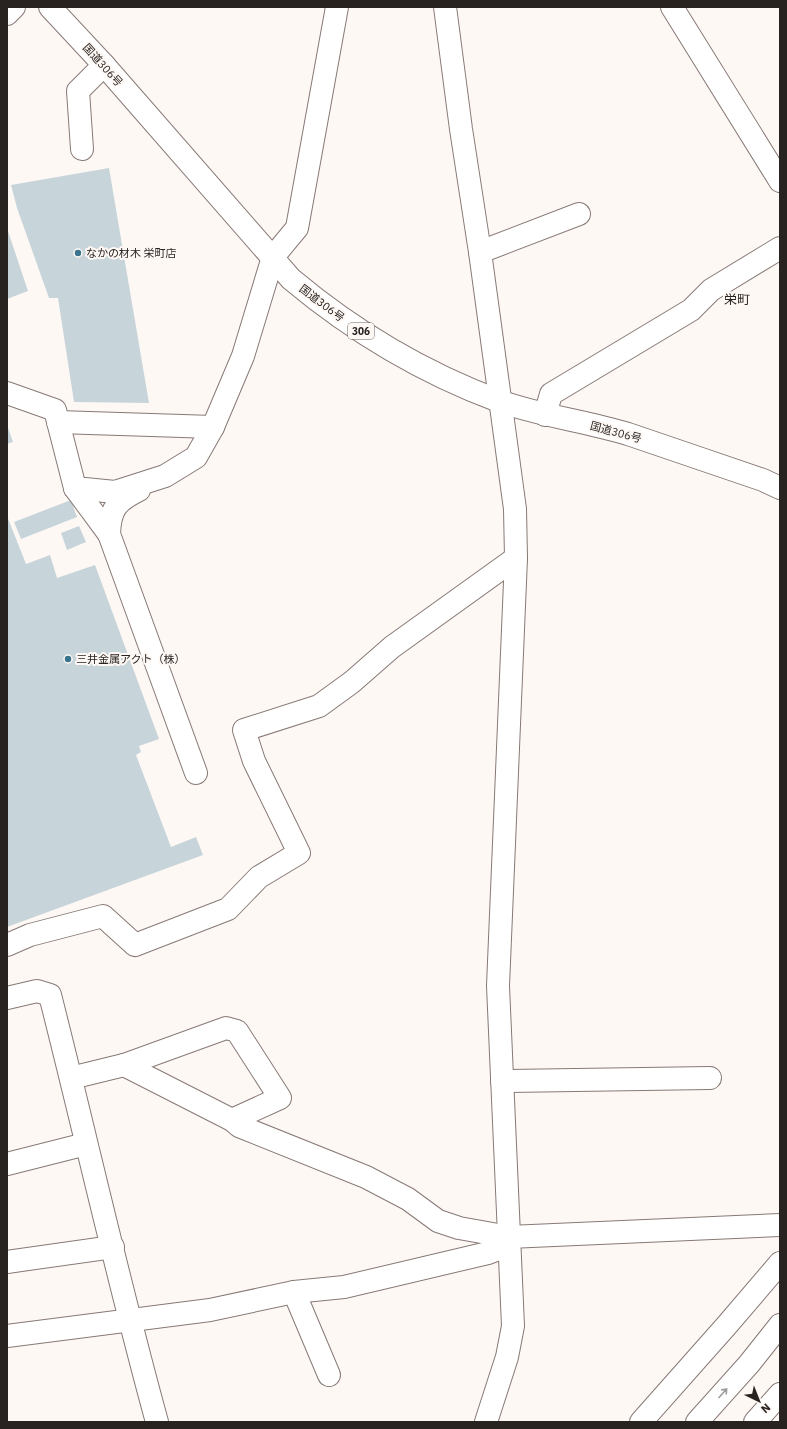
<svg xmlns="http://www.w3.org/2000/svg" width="787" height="1429" viewBox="0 0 787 1429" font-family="'IBM Plex Sans','Noto Sans JP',sans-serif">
	<rect width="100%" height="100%" fill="#fef8f5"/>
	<!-- building -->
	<g fill="#c7d5db">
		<polygon points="109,168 149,403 74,402 58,298 49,298 17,208 11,185"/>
		<polygon points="7,228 28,291 7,299"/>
		<polygon points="7,425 13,442 7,444"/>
		<polygon points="71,500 77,517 21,539 14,522"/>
		<polygon points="7,516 26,564 50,555 57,578 95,565 159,739 139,746 141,752 136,755 171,847 196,837 203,855 7,927"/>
		<polygon points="79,526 86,542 67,550 61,533"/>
	</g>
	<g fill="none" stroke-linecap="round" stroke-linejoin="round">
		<!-- minor casing -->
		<g stroke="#877975" stroke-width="24">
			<g id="minor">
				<polyline points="445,7 461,129 480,252 515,509 516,558 498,986 513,1326 507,1357 486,1422"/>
				<polyline points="672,7 780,181"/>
				<polyline points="7,14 14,7"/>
				<polyline points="82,149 78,91 104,65"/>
				<polyline points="480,252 579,214"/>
				<polyline points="7,393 55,410 75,488 115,492 165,476 196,457 213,427 243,356 273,257 297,228 337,7"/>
				<polyline points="545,415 551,394 691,310 711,290 780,248"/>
				<polyline points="58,422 213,427"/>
				<polyline points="75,488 109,534"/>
				<path d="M139 490C117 501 110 508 109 534L196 773"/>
				<polyline points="7,945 30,935 103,916 135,945 228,909 259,877 299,853 254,761 244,730 319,706 352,682 392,647 516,558"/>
				<path d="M7 998 37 991 50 995C86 1137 118 1281 157 1422"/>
				<polyline points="124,1065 232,1120 239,1126 366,1177 408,1199 438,1221 459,1228 509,1237 780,1225"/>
				<polyline points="71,1078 124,1065 226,1028 237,1031 280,1098 232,1120"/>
				<polyline points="502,1081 710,1078"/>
				<polyline points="7,1164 86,1144"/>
				<polyline points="7,1262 113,1247"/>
				<polyline points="294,1292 329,1375"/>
				<polyline points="7,1336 210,1310 294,1292 344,1287 488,1253 509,1245"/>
				<polyline points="641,1422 727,1325 780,1263"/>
			</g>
		</g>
		<!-- highway casing -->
		<g stroke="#877975" stroke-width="24">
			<g id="highway">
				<path d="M50 7 104 65 291 279C353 331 424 373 499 401 541 416 586 421 628 434 673 449 718 465 763 480L780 488"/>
				<polyline points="697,1422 749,1364 780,1325"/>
				<polyline points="755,1422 780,1394"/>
			</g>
		</g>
		<!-- minor -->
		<use href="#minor" stroke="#fff" stroke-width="22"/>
		<!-- highway -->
		<use href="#highway" stroke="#fff" stroke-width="22"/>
	</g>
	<!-- one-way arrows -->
	<defs><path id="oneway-shaft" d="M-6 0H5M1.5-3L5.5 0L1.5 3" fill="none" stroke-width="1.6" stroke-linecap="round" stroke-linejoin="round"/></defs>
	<use stroke="#9e9c9b" href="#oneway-shaft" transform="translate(723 1393) rotate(-48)"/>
	<!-- markers -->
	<g fill="#39738c" stroke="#fef8f5" stroke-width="1.5">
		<circle cx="78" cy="253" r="4"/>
		<circle cx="68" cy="659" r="4"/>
	</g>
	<g text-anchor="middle" stroke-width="4" stroke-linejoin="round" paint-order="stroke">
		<!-- shield labels -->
		<rect fill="#fef8f5" stroke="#686361" stroke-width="1" x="348" y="323" width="26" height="16" rx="3"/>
		<g font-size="10" font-weight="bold" fill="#282321">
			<text x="361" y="335">306</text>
		</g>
		<!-- street labels -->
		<g font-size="11" fill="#282321" stroke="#fef8f5">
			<text transform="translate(103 65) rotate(48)" y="4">国道306号</text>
			<text transform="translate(322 303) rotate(37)" y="4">国道306号</text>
			<text transform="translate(616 432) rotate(15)" y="4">国道306号</text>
		</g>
		<!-- poi labels -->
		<g font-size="11" fill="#282321" stroke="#fef8f5" text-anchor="start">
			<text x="86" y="257">なかの材木 栄町店</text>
			<text x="76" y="663">三井金属アクト（株）</text>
		</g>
		<!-- quarter labels -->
		<g font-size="13" fill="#282321" stroke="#fef8f5">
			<text x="737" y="304">栄町</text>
		</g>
	</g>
	<!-- border -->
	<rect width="787" height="1429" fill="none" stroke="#282321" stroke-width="16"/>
	<!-- north arrow -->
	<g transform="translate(759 1401) rotate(137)" stroke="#fef8f5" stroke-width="3" paint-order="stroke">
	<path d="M0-3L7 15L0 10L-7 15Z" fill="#282321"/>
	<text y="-6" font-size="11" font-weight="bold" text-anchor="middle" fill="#282321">N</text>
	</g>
</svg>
